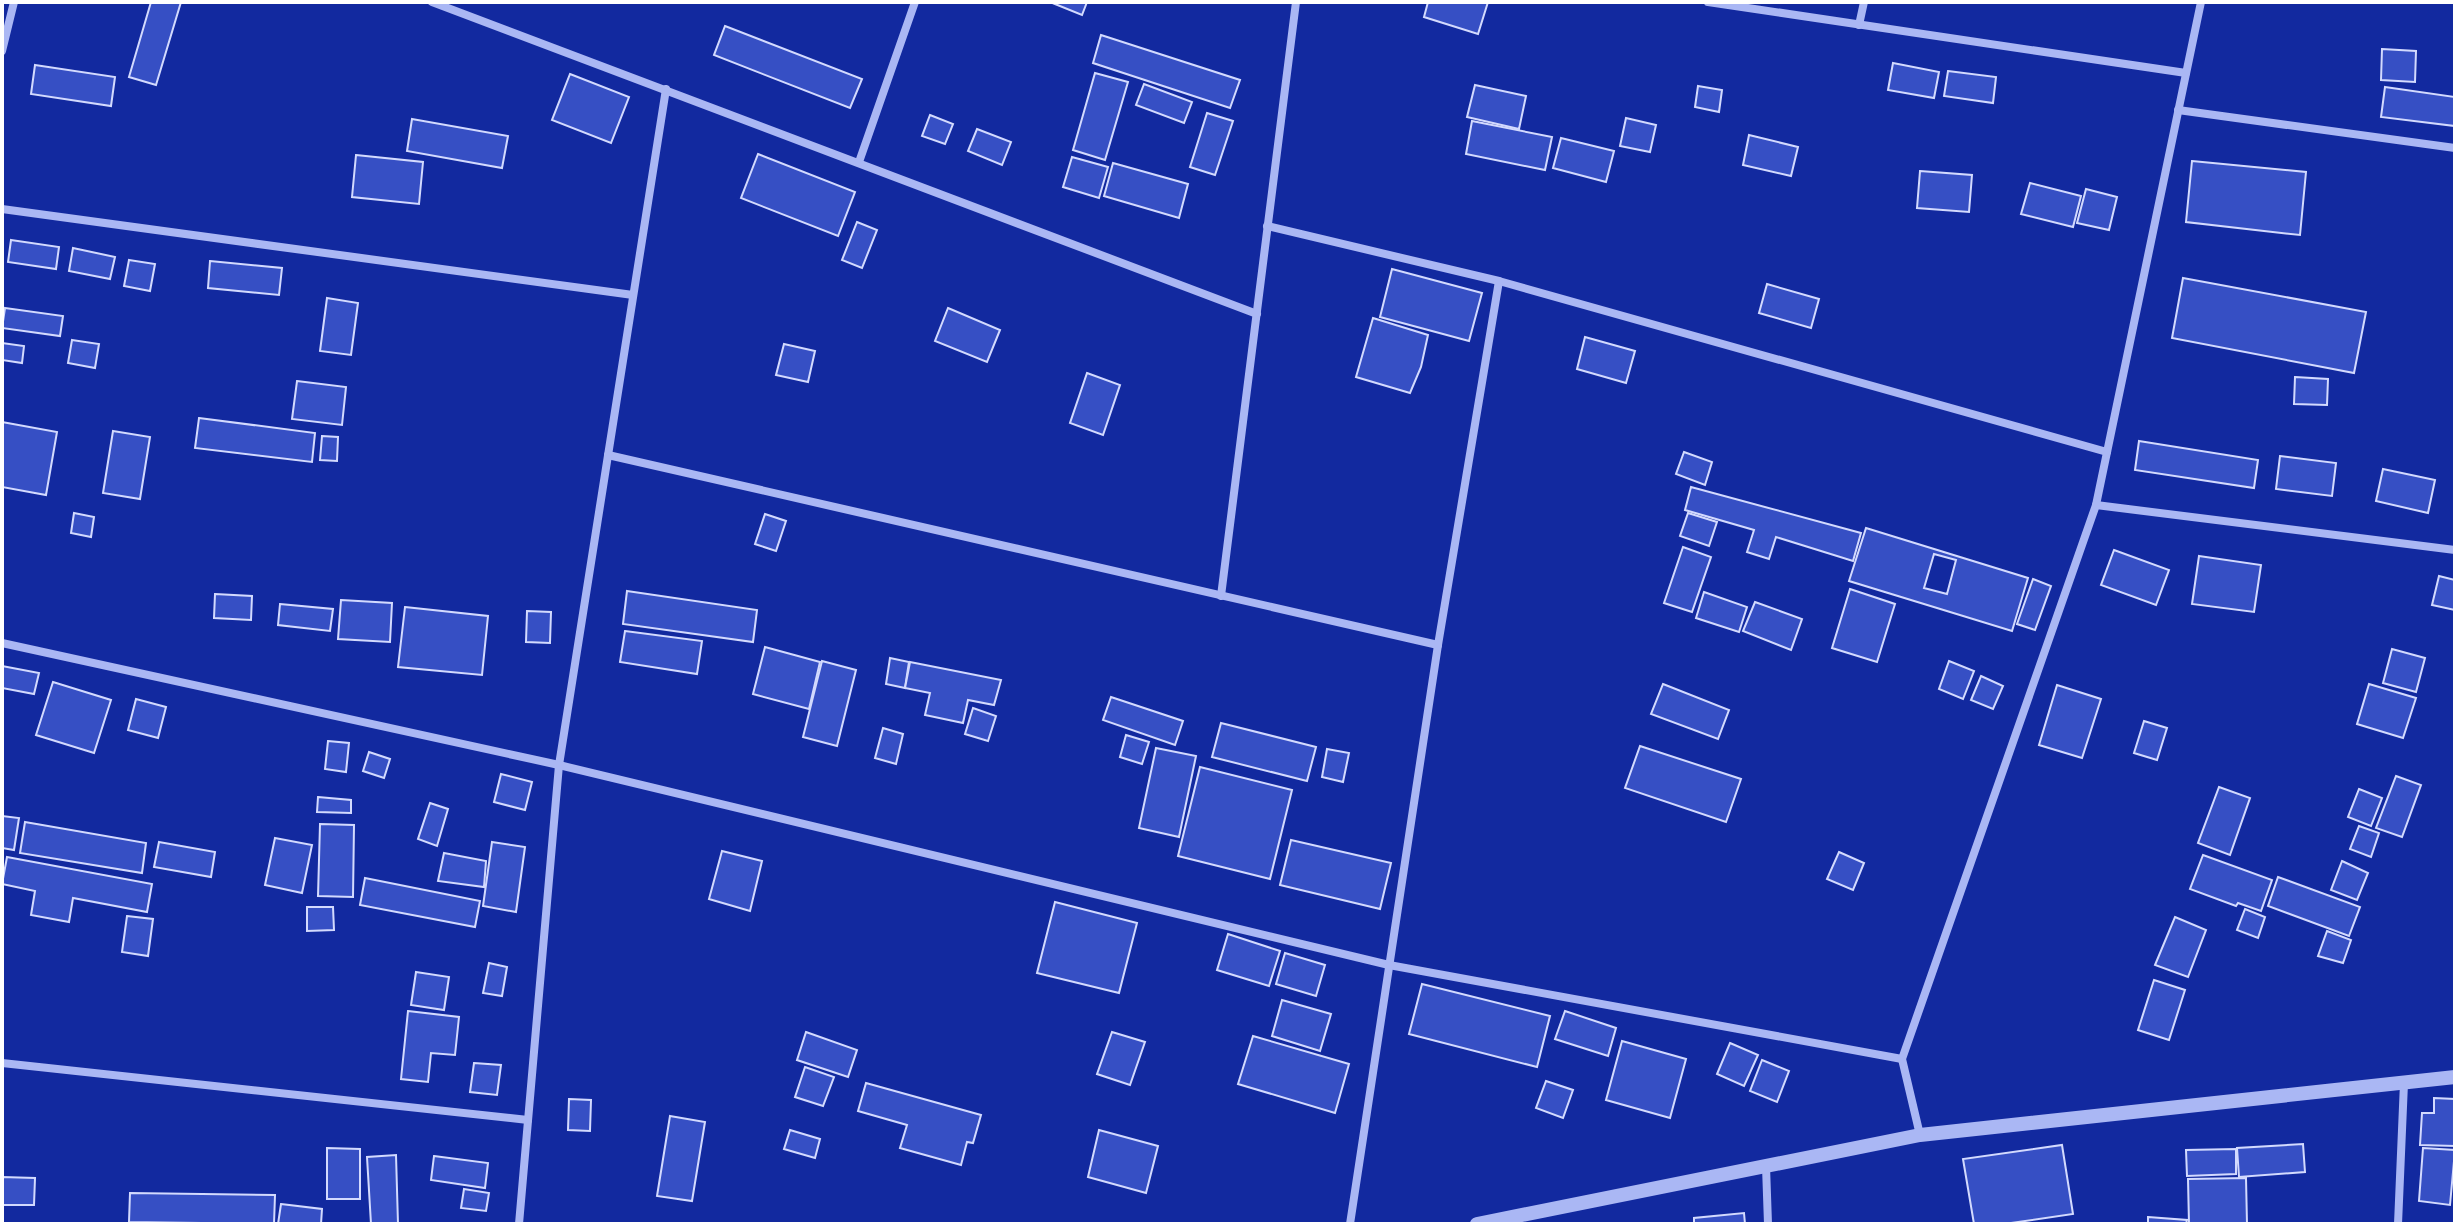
<svg xmlns="http://www.w3.org/2000/svg" width="2457" height="1226" viewBox="0 0 2457 1226" font-family="'DejaVu Sans',sans-serif">
	<rect width="100%" height="100%" fill="#12299f"/>
	<!-- building -->
	<g fill="#364fc4" stroke="#d3dafe" stroke-width="2" fill-rule="evenodd">
		<polygon points="151,2 181,2 156,85 129,77"/>
		<polygon points="1050,2 1087,2 1082,15"/>
		<polygon points="1428,2 1488,2 1478,34 1424,17"/>
		<polygon points="725,26 862,79 850,108 714,55"/>
		<polygon points="1101,35 1240,80 1230,108 1093,63"/>
		<polygon points="2382,49 2416,51 2415,82 2381,80"/>
		<polygon points="1893,63 1939,72 1934,98 1888,90"/>
		<polygon points="35,65 115,77 111,106 31,94"/>
		<polygon points="1948,71 1996,77 1993,103 1944,96"/>
		<polygon points="1095,73 1128,82 1105,160 1073,150"/>
		<polygon points="570,74 629,97 611,143 552,120"/>
		<polygon points="1144,84 1192,102 1184,123 1136,105"/>
		<polygon points="1475,85 1526,96 1519,129 1467,117"/>
		<polygon points="1698,86 1722,90 1719,112 1695,107"/>
		<polygon points="2385,87 2455,97 2455,126 2381,117"/>
		<polygon points="1207,113 1233,121 1215,175 1190,167"/>
		<polygon points="930,115 953,124 945,144 922,136"/>
		<polygon points="1626,118 1656,125 1650,152 1620,146"/>
		<polygon points="412,119 508,136 502,168 407,151"/>
		<polygon points="1472,121 1552,137 1545,170 1466,154"/>
		<polygon points="977,129 1011,142 1002,165 968,151"/>
		<polygon points="1749,135 1798,147 1791,176 1743,165"/>
		<polygon points="1561,138 1614,151 1606,182 1553,168"/>
		<polygon points="758,154 855,192 838,236 741,198"/>
		<polygon points="356,155 423,162 419,204 352,197"/>
		<polygon points="1072,157 1108,167 1099,198 1063,187"/>
		<polygon points="2192,161 2306,172 2300,235 2186,222"/>
		<polygon points="1113,163 1188,184 1179,218 1104,196"/>
		<polygon points="1920,171 1972,175 1969,212 1917,208"/>
		<polygon points="2030,183 2081,196 2073,227 2021,214"/>
		<polygon points="2086,189 2117,197 2109,230 2077,223"/>
		<polygon points="857,222 877,230 862,268 842,260"/>
		<polygon points="11,240 59,247 56,269 8,262"/>
		<polygon points="73,248 115,257 110,279 69,271"/>
		<polygon points="129,260 155,264 150,291 124,286"/>
		<polygon points="210,261 282,268 279,295 208,288"/>
		<polygon points="1392,269 1482,293 1469,341 1380,317"/>
		<polygon points="2183,278 2366,312 2354,373 2172,338"/>
		<polygon points="1767,284 1819,299 1811,328 1759,313"/>
		<polygon points="327,298 358,303 351,355 320,351"/>
		<polygon points="5,308 63,316 60,336 2,328"/>
		<polygon points="948,308 1000,330 987,362 935,341"/>
		<polygon points="1373,318 1428,335 1421,367 1410,393 1356,377"/>
		<polygon points="1585,337 1635,351 1626,383 1577,369"/>
		<polygon points="72,340 99,344 95,368 68,363"/>
		<polygon points="2,343 24,346 22,363 2,360"/>
		<polygon points="784,344 815,351 808,382 776,375"/>
		<polygon points="1087,373 1120,385 1103,435 1070,423"/>
		<polygon points="2295,377 2328,379 2327,405 2294,404"/>
		<polygon points="297,381 346,387 342,425 292,419"/>
		<polygon points="199,418 315,433 312,462 195,448"/>
		<polygon points="2,422 57,432 46,495 2,487"/>
		<polygon points="113,431 150,437 140,499 103,493"/>
		<polygon points="322,436 338,437 337,461 320,460"/>
		<polygon points="2139,441 2258,460 2254,488 2135,470"/>
		<polygon points="1684,452 1712,462 1705,485 1676,474"/>
		<polygon points="2280,456 2336,463 2332,496 2276,489"/>
		<polygon points="2383,469 2435,480 2428,513 2376,501"/>
		<polygon points="1691,487 1861,533 1853,561 1776,537 1769,559 1747,552 1754,530 1685,510"/>
		<polygon points="74,513 94,517 91,537 71,533"/>
		<polygon points="1688,513 1717,522 1709,546 1680,536"/>
		<polygon points="765,514 786,521 776,551 755,544"/>
		<path d="M1866 528 2028 578 2012 631 1849 581ZM1934 554 1956 560 1947 594 1924 588Z"/>
		<polygon points="1683,547 1711,557 1692,612 1664,603"/>
		<polygon points="2114,550 2169,570 2156,605 2101,585"/>
		<polygon points="2199,556 2261,565 2254,612 2192,604"/>
		<polygon points="2439,576 2455,580 2455,610 2432,605"/>
		<polygon points="2033,579 2051,586 2035,630 2017,624"/>
		<polygon points="1850,589 1895,604 1877,662 1832,648"/>
		<polygon points="627,591 757,610 753,642 623,624"/>
		<polygon points="1704,592 1747,607 1739,632 1696,618"/>
		<polygon points="215,594 252,596 251,620 214,618"/>
		<polygon points="341,600 392,603 390,642 338,639"/>
		<polygon points="1755,602 1802,619 1791,650 1743,631"/>
		<polygon points="280,604 333,609 330,631 278,625"/>
		<polygon points="405,607 488,616 482,675 398,667"/>
		<polygon points="527,611 551,612 550,643 526,642"/>
		<polygon points="625,631 702,641 697,674 620,662"/>
		<polygon points="765,647 820,662 809,709 753,694"/>
		<polygon points="2392,649 2425,658 2416,692 2383,683"/>
		<polygon points="890,658 909,662 905,688 886,684"/>
		<polygon points="822,661 856,670 837,746 803,737"/>
		<polygon points="1949,661 1974,671 1963,699 1939,689"/>
		<polygon points="910,662 1001,680 994,705 968,700 963,723 925,715 930,693 905,688"/>
		<polygon points="2,666 39,673 34,694 2,688"/>
		<polygon points="1981,676 2003,686 1993,709 1971,700"/>
		<polygon points="53,682 111,700 94,753 36,735"/>
		<polygon points="1663,684 1729,710 1718,739 1651,714"/>
		<polygon points="2369,684 2416,698 2403,738 2357,724"/>
		<polygon points="2057,685 2101,699 2082,758 2039,745"/>
		<polygon points="1111,697 1183,721 1175,745 1103,720"/>
		<polygon points="136,699 166,707 158,738 128,730"/>
		<polygon points="973,708 996,716 988,741 965,734"/>
		<polygon points="2144,721 2167,728 2157,760 2134,753"/>
		<polygon points="1221,723 1316,747 1307,781 1212,757"/>
		<polygon points="883,728 903,734 896,764 875,758"/>
		<polygon points="1126,735 1149,742 1142,764 1120,757"/>
		<polygon points="328,741 349,743 346,772 325,769"/>
		<polygon points="1640,746 1741,779 1726,822 1625,788"/>
		<polygon points="1156,748 1196,756 1179,837 1139,828"/>
		<polygon points="1327,749 1349,753 1343,782 1322,777"/>
		<polygon points="369,752 390,759 384,778 363,771"/>
		<polygon points="1200,767 1292,790 1270,879 1178,856"/>
		<polygon points="501,774 532,782 525,810 494,802"/>
		<polygon points="2396,776 2421,785 2402,837 2376,828"/>
		<polygon points="2219,787 2250,798 2230,855 2198,843"/>
		<polygon points="2359,789 2382,798 2371,826 2348,817"/>
		<polygon points="318,797 351,800 351,813 317,812"/>
		<polygon points="430,803 448,809 437,846 418,839"/>
		<polygon points="2,816 19,818 14,850 2,848"/>
		<polygon points="25,822 146,843 142,873 20,853"/>
		<polygon points="320,824 354,825 353,897 318,896"/>
		<polygon points="2359,826 2379,833 2371,857 2350,849"/>
		<polygon points="275,838 312,845 302,893 265,885"/>
		<polygon points="1291,840 1391,863 1380,909 1280,885"/>
		<polygon points="159,842 215,852 211,877 154,867"/>
		<polygon points="492,842 525,847 516,912 483,906"/>
		<polygon points="722,851 762,861 750,911 709,899"/>
		<polygon points="1839,852 1864,863 1853,890 1827,879"/>
		<polygon points="444,853 486,861 484,887 438,881"/>
		<polygon points="2203,855 2272,880 2261,911 2238,903 2236,906 2190,889"/>
		<polygon points="7,857 152,884 147,912 73,898 69,922 31,915 35,891 2,884"/>
		<polygon points="2342,861 2368,873 2357,900 2331,890"/>
		<polygon points="2278,877 2360,907 2349,936 2268,906"/>
		<polygon points="365,878 480,901 475,927 360,905"/>
		<polygon points="1055,902 1137,923 1119,993 1037,973"/>
		<polygon points="307,907 333,907 334,930 307,931"/>
		<polygon points="2245,909 2265,917 2258,938 2237,930"/>
		<polygon points="127,916 153,919 148,956 122,952"/>
		<polygon points="2175,917 2206,930 2188,977 2155,965"/>
		<polygon points="2327,931 2351,940 2343,963 2318,956"/>
		<polygon points="1228,934 1280,951 1269,986 1217,970"/>
		<polygon points="1285,953 1325,965 1316,996 1276,984"/>
		<polygon points="489,963 507,967 502,996 483,993"/>
		<polygon points="416,972 449,977 444,1010 411,1005"/>
		<polygon points="2154,980 2185,990 2169,1040 2138,1030"/>
		<polygon points="1422,984 1550,1016 1537,1067 1409,1034"/>
		<polygon points="1282,1000 1331,1014 1320,1051 1272,1036"/>
		<polygon points="408,1011 459,1017 455,1055 431,1053 428,1082 401,1079"/>
		<polygon points="1565,1011 1616,1028 1608,1056 1555,1039"/>
		<polygon points="806,1032 857,1050 848,1077 797,1060"/>
		<polygon points="1112,1032 1145,1042 1130,1085 1097,1074"/>
		<polygon points="1253,1036 1349,1064 1335,1113 1238,1084"/>
		<polygon points="1622,1041 1686,1059 1670,1118 1606,1100"/>
		<polygon points="1730,1043 1758,1055 1744,1086 1717,1074"/>
		<polygon points="1762,1060 1789,1071 1777,1102 1750,1091"/>
		<polygon points="474,1063 501,1065 497,1095 470,1092"/>
		<polygon points="805,1067 834,1077 823,1106 795,1097"/>
		<polygon points="1546,1081 1573,1090 1563,1118 1536,1108"/>
		<polygon points="866,1083 981,1115 973,1143 967,1142 961,1165 900,1148 907,1125 858,1111"/>
		<polygon points="2434,1098 2455,1099 2455,1146 2420,1145 2422,1113 2434,1113"/>
		<polygon points="569,1099 591,1100 590,1131 568,1130"/>
		<polygon points="670,1116 705,1122 692,1201 657,1196"/>
		<polygon points="790,1130 820,1139 815,1158 784,1149"/>
		<polygon points="1099,1130 1158,1146 1146,1193 1088,1177"/>
		<polygon points="2303,1144 2305,1172 2239,1177 2237,1148"/>
		<polygon points="2062,1145 2073,1214 2004,1224 1974,1224 1963,1159"/>
		<polygon points="327,1148 360,1149 360,1199 327,1199"/>
		<polygon points="2423,1148 2455,1150 2450,1205 2419,1201"/>
		<polygon points="2236,1149 2236,1174 2187,1176 2186,1150"/>
		<polygon points="396,1155 398,1224 371,1224 367,1157"/>
		<polygon points="434,1156 488,1163 485,1188 431,1180"/>
		<polygon points="2,1177 35,1178 34,1205 2,1205"/>
		<polygon points="2246,1178 2247,1224 2189,1224 2188,1179"/>
		<polygon points="464,1189 489,1193 486,1211 461,1208"/>
		<polygon points="130,1193 275,1195 274,1224 129,1222"/>
		<polygon points="281,1204 322,1209 321,1224 278,1224"/>
		<polygon points="1744,1213 1745,1224 1694,1224 1694,1218"/>
		<polygon points="2148,1217 2187,1220 2186,1224 2148,1224"/>
	</g>
	<g fill="none" stroke-linecap="round" stroke-linejoin="round">
		<!-- minor -->
		<g stroke="#aab7f4" stroke-width="8">
			<polyline points="432,2 1257,314"/>
			<polyline points="1708,2 2186,73"/>
			<polyline points="1859,25 1864,2"/>
			<polyline points="2,51 14,2"/>
			<polyline points="2178,110 2455,148"/>
			<polyline points="859,162 915,2"/>
			<polyline points="2,209 633,295"/>
			<polyline points="1267,226 1499,281 2107,452"/>
			<polyline points="608,455 1438,645"/>
			<polyline points="2096,505 2455,550"/>
			<polyline points="1221,596 1296,2"/>
			<polyline points="2,643 559,765 1389,965 1902,1059"/>
			<polyline points="2,1063 528,1120"/>
			<polyline points="1920,1135 1902,1059 2096,505 2201,2"/>
			<polyline points="1766,1166 1768,1224"/>
			<polyline points="519,1224 559,765 666,89"/>
			<polyline points="1350,1224 1438,645 1499,281"/>
			<polyline points="2398,1224 2404,1083"/>
		</g>
		<!-- tertiary -->
		<polyline stroke="#aab7f4" stroke-width="14" points="1477,1224 1920,1135 2455,1077"/>
	</g>
	<!-- border -->
	<rect width="2457" height="1226" fill="none" stroke="#ffffff" stroke-width="8"/>
</svg>
